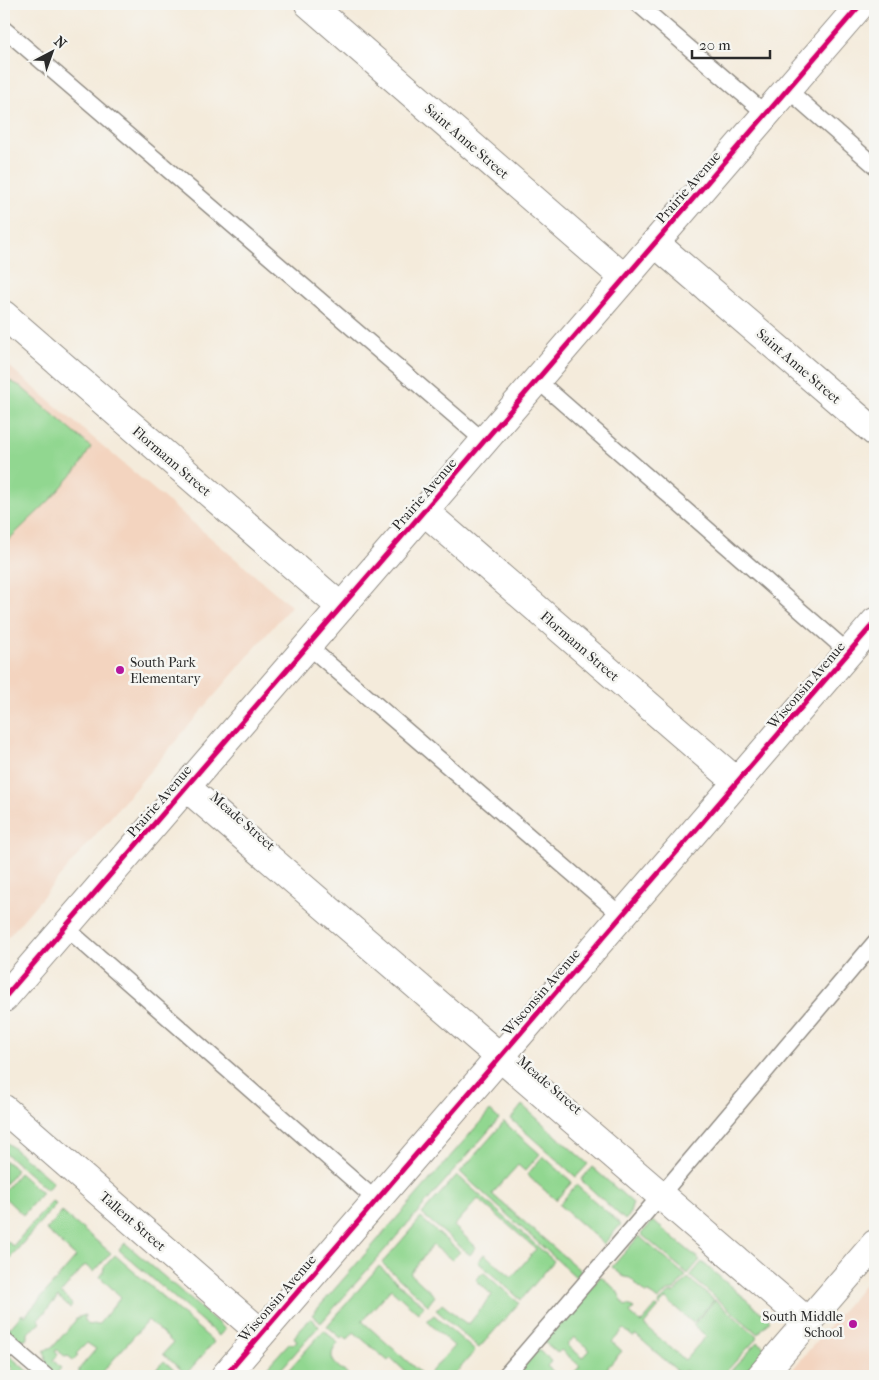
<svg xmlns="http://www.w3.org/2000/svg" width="879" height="1380" viewBox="0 0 879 1380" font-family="'IM FELL French Canon',serif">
	<rect width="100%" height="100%" fill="#f6f6f2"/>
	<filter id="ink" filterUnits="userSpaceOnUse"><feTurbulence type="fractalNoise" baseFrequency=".02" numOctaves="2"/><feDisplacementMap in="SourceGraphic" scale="10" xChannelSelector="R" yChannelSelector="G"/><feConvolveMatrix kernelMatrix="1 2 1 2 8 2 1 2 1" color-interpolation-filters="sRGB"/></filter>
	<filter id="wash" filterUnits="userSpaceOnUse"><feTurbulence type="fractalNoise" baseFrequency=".0096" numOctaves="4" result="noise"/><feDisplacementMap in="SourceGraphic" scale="20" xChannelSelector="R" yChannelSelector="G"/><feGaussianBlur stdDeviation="1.12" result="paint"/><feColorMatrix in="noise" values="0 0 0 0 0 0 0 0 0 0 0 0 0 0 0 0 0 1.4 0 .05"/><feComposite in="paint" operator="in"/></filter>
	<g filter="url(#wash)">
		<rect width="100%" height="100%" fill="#f4ebdb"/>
		<!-- built -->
		<g fill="#f3d4bf">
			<polygon points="4,362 291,606 4,942"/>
			<polygon points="875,1272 875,1376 787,1376"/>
		</g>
		<!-- green -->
		<g fill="#91d790" stroke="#5e815e" fill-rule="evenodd">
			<polygon points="4,378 20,386 91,447 79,467 50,500 4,544"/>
			<polygon points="522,1105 588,1164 576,1177 511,1119"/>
			<polygon points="490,1111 499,1119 321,1323 312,1315"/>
			<polygon points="504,1122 540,1154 525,1171 518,1165 492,1194 582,1272 577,1278 460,1172"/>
			<polygon points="4,1140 53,1182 47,1190 4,1152"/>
			<polygon points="543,1156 572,1182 556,1200 527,1175"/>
			<polygon points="4,1160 17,1170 4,1185"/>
			<polygon points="592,1167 633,1203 629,1216 625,1220 581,1180"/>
			<polygon points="19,1173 42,1193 23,1215 4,1197 4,1191"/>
			<polygon points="457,1175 554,1261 521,1300 478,1262 484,1254 512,1277 536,1249 478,1199 454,1226 476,1247 470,1255 422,1214"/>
			<polygon points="576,1185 621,1224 604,1244 559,1205"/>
			<polygon points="52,1201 56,1204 4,1265 4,1239 13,1246"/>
			<path d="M62 1212 111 1253 94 1272 85 1265 61 1293 71 1303 72 1306 70 1308 58 1297 38 1320 41 1323C38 1326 32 1328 28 1333V1338L15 1342 7 1336 6 1333 8 1327H11L22 1314 25 1316 76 1257 46 1230Z"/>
			<polygon points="421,1218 460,1252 452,1260 433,1245 410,1273 435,1296 428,1305 382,1263"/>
			<polygon points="653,1221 700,1260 688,1274 641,1234"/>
			<polygon points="639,1236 686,1276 674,1290 668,1291 658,1300 649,1293 645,1293 630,1278 624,1277 612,1267"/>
			<polygon points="125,1243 225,1329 219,1336 119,1250"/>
			<path d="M115 1255 214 1342 186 1374 163 1354 173 1343 148 1320 99 1376H79V1369L96 1349 87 1343 76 1354 78 1355 73 1360 68 1356 66 1357 57 1350 55 1351 58 1355 53 1360 61 1368 56 1374H52L46 1367V1362L45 1359 46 1357 44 1351 49 1348H52L75 1321 76 1318 85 1315C84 1320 85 1322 89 1325L94 1324 98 1325 121 1297 100 1277 103 1273 104 1267Z"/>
			<polygon points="702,1262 770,1320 758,1334 690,1276"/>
			<polygon points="379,1266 424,1306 418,1313 391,1289 362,1321 424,1376 405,1376 407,1373 391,1358 388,1361 354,1332 347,1340 343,1336 341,1338 327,1326"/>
			<polygon points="483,1272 519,1303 479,1348 436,1310 442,1304 468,1325 492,1295 476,1280"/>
			<path d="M601 1276 617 1291 625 1306 628 1305 634 1308 630 1313 641 1323 656 1306 658 1308 644 1325 685 1360 706 1336 693 1325 715 1300 758 1337 722 1376H693L685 1370 681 1374 636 1335 633 1337 624 1329 612 1342 622 1351 607 1368 616 1376H571L580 1366 561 1350 558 1353 544 1342ZM574 1337 590 1350 583 1358 567 1345Z"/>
			<polygon points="688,1278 714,1300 693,1323 666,1299 659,1306 658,1304 669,1293 675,1292"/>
			<polygon points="434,1315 475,1351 453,1376 427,1376 454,1346 427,1321"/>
			<polygon points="311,1318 319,1326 275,1376 259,1376 289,1343 292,1345 297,1341 294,1337"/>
			<path d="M324 1330 338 1343C324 1360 337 1365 350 1376H283Z"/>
			<polygon points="758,1342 766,1349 741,1376 726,1376"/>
			<polygon points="537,1349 552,1361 547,1366 558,1376 514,1376"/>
			<polygon points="4,1351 33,1376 6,1376 13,1368 4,1365 4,1358 6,1357 4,1354"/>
			<polygon points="164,1361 181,1376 149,1376"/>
		</g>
	</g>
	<g filter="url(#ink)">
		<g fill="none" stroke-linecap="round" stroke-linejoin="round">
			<!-- service casing -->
			<g stroke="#908b83" stroke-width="18">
				<g id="service">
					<polyline points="638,4 766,114"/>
					<polyline points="4,29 484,441"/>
					<polyline points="787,89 875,166"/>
					<polyline points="537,380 849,653"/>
					<polyline points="308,646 622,916"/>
					<polyline points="65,927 376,1200"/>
					<polyline points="4,1340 46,1376"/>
					<polyline points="505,1376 661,1195 875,942"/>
				</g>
			</g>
			<!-- minor casing -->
			<g stroke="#908b83" stroke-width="30">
				<g id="minor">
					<polyline points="309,4 624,278"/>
					<polyline points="655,243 875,432"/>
					<polyline points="4,315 341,607"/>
					<polyline points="424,511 737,782"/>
					<polyline points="186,787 808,1322"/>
					<polyline points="4,998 861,4"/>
					<polyline points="4,1109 261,1333"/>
					<polyline points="225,1376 875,622"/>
					<polyline points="761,1376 875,1244"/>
				</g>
			</g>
			<!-- service -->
			<use href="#service" stroke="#fff" stroke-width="15"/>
			<!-- minor -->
			<use href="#minor" stroke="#fff" stroke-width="28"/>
			<!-- cycleway casing -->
			<g stroke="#f6f6f2" stroke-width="8">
				<g id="cycleway">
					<polyline points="4,998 861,4"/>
					<polyline points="225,1376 875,622"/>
				</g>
			</g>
			<!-- cycleway -->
			<use href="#cycleway" stroke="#d6006c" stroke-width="5"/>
		</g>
	</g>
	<!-- markers -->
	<g fill="#b5179e" stroke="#f6f6f2" stroke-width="2">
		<circle cx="120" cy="670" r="5"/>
		<circle cx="853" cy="1324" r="5"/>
	</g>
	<g text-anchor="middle" stroke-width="5" stroke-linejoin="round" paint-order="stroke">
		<!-- street labels -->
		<g font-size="14" fill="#2b2b2b" stroke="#f6f6f2">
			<text transform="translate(467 141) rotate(41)" y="5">Saint Anne Street</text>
			<text transform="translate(688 187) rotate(-49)" y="5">Prairie Avenue</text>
			<text transform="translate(799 366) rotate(41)" y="5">Saint Anne Street</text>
			<text transform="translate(172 461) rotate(41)" y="5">Flormann Street</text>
			<text transform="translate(424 494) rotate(-49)" y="5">Prairie Avenue</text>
			<text transform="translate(580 646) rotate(41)" y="5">Flormann Street</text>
			<text transform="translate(806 685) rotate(-49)" y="5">Wisconsin Avenue</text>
			<text transform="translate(159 801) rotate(-49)" y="5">Prairie Avenue</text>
			<text transform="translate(243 821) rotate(41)" y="5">Meade Street</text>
			<text transform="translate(541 992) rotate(-49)" y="5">Wisconsin Avenue</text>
			<text transform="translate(550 1085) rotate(41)" y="5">Meade Street</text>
			<text transform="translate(133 1221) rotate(41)" y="5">Tallent Street</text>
			<text transform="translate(277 1298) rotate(-49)" y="5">Wisconsin Avenue</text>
		</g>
		<!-- poi labels -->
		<g font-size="14" fill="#2b2b2b" stroke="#f6f6f2" text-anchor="start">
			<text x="130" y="667">South Park<tspan x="130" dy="16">Elementary</tspan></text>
			<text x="843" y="1321" text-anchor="end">South Middle<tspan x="843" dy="16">School</tspan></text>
		</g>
	</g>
	<!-- margin -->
	<rect width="879" height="1380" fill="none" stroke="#f6f6f2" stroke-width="20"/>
	<!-- north arrow -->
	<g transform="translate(52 52) rotate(41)" stroke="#f6f6f2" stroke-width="4" paint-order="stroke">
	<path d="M0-4L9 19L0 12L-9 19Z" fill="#2b2b2b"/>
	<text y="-8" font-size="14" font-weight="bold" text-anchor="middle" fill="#2b2b2b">N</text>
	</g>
	<!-- scale -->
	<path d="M692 50v8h78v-8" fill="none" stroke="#2b2b2b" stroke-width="2.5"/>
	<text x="699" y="50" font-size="15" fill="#2b2b2b" stroke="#f6f6f2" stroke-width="4" paint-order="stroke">20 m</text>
</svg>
